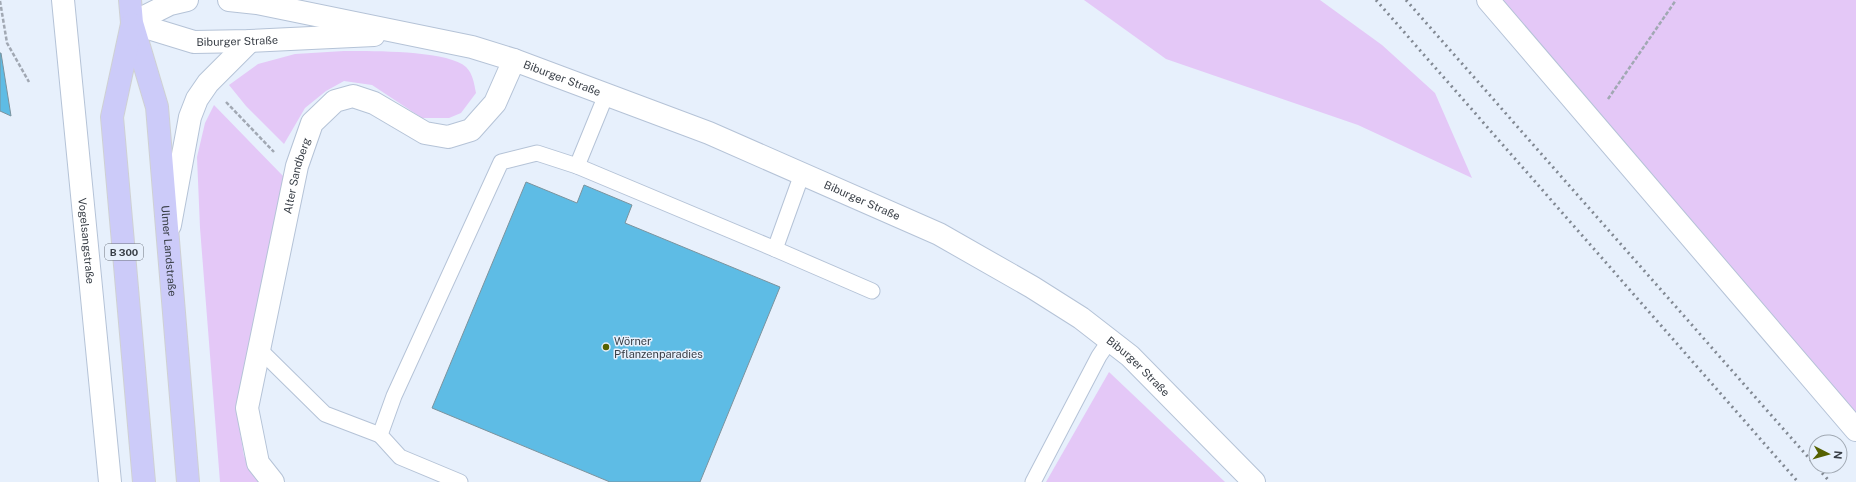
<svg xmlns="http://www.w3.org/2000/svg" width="1856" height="482" viewBox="0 0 1856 482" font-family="'Public Sans',sans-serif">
	<rect width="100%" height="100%" fill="#e7f0fc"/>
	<!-- green -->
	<g fill="#e4c8f7">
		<polygon points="1084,0 1320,0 1382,45 1435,93 1472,178 1358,125 1166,59"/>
		<polygon points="1500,0 1856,0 1856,414"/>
		<path d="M344 51C369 51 448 50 466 67 473 74 474 83 476 93L461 113 449 118H422L372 85 344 81 326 91 305 108 284 144 246 106 229 85 258 64 295 54Z"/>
		<polygon points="214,105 284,177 242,390 238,420 244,456 263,482 220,482 200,228 197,157 205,123"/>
		<polygon points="1109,372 1225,482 1046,482"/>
	</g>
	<!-- building -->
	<g fill="#5ebce5" stroke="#7b939e">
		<polygon points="0,53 1,53 11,116 0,111"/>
		<polygon points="526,182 577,203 584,185 632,205 625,223 780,287 700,482 610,482 432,408"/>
	</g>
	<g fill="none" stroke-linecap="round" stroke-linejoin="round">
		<!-- service casing -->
		<g stroke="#b5c3d7" stroke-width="17">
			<g id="service">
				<polyline points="577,166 775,249 802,174"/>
				<polyline points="775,249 872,291"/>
				<polyline points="259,349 325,414 380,435"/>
				<polyline points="460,482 400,457 380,435 394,396 501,162 537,153 577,166 606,95"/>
				<polyline points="1033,482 1099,356 1110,340"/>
			</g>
		</g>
		<!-- minor casing -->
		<g stroke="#b5c3d7" stroke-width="24">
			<g id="minor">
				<path id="s1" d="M63 0 110 482"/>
				<polyline points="1488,0 1856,430"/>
				<path id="s2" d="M273 482 258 463 247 408 297 166 312 123 335 101 353 96 374 103 425 133 448 137 471 130 495 103 514 60"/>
			</g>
		</g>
		<!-- tertiary casing -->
		<g stroke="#b5c3d7" stroke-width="24">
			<g id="tertiary">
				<path id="s3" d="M229 0 257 3 472 47 514 60 709 133 939 234 1032 287 1081 318 1130 356 1254 482"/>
				<path id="s4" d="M132 23 194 42 250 41 374 35"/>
				<polyline points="132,23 170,4 187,0"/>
				<polyline points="170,225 190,117 197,99 208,83 250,41"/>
			</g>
		</g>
		<!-- primary casing -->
		<g stroke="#cfd1d3" stroke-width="24">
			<g id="primary">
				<path id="s5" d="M130 0 132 23 157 107 188 482"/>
				<polyline points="132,24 112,117 144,482"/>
			</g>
		</g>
		<!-- path -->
		<g stroke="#a1a8b3" stroke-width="2.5" stroke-dasharray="4 2" stroke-linecap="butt">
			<polyline points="0,1 7,43 29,82"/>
			<polyline points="1608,99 1676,0"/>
			<polyline points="226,102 274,152"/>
		</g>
		<!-- service -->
		<use href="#service" stroke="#fff" stroke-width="15"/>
		<!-- minor -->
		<use href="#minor" stroke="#fff" stroke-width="22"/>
		<!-- tertiary -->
		<use href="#tertiary" stroke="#fff" stroke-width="22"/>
		<!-- primary -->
		<use href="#primary" stroke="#cccbf9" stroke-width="22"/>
		<!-- rail -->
		<g stroke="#818892" stroke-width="3" stroke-dasharray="2 4" stroke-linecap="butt">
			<polyline points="1376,0 1798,482"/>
			<polyline points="1406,0 1830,482"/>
		</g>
	</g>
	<!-- markers -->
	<circle fill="#556100" stroke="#e7f0fc" stroke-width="1.5" cx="606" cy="347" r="4"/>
	<g text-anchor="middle" stroke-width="3" stroke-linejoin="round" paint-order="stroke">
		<!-- shield labels -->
		<rect fill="#e7f0fc" stroke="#6c737d" stroke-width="1" x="105" y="244" width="38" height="16" rx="3"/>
		<g font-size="10" font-weight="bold" fill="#383e46">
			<text x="124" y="256">B 300</text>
		</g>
		<!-- street labels -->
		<g font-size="11" fill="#383e46" stroke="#e7f0fc">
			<text dy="4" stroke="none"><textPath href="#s4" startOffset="108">Biburger Straße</textPath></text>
			<text dy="4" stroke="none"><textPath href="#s3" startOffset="343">Biburger Straße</textPath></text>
			<text dy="4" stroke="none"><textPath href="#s2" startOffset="318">Alter Sandberg</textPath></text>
			<text dy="4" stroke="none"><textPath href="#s3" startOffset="667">Biburger Straße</textPath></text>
			<text dy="4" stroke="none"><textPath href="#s1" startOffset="242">Vogelsangstraße</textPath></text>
			<text dy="4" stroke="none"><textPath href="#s5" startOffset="255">Ulmer Landstraße</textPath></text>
			<text dy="4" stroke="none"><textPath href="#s3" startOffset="991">Biburger Straße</textPath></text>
		</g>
		<!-- poi labels -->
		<g font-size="11" fill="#383e46" stroke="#e7f0fc" text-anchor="start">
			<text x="614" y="345">Wörner<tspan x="614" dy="13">Pflanzenparadies</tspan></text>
		</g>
	</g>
	<!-- north arrow -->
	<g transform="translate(1828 454) rotate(96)"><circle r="19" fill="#e7f0fc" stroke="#a1a9b3"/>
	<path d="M0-3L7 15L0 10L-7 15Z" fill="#556100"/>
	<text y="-6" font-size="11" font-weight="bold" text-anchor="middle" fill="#383e46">N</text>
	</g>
</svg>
